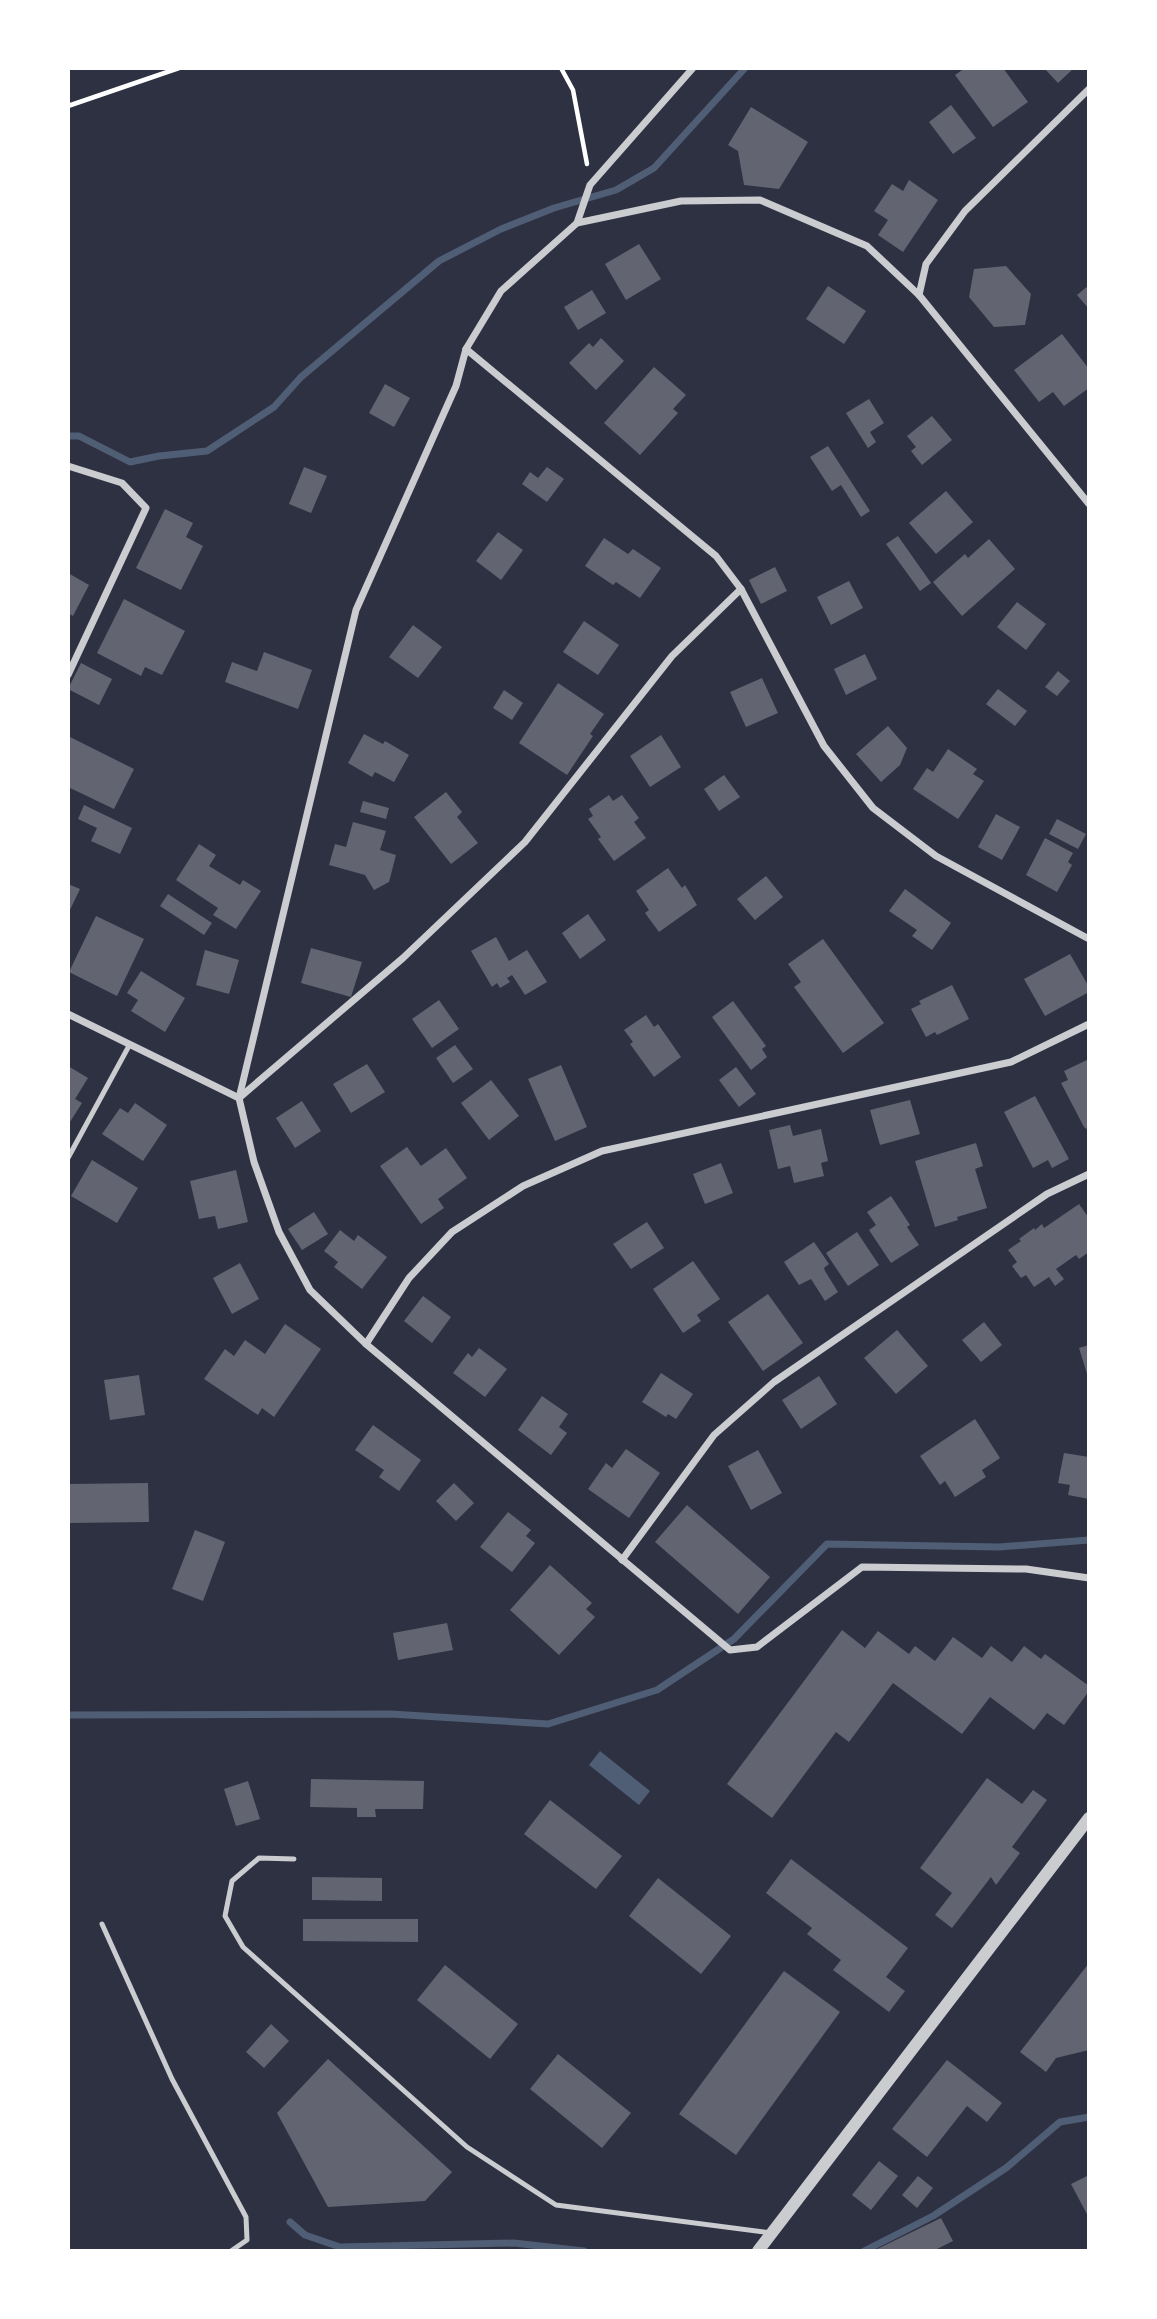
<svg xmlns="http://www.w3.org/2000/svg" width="1157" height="2319" viewBox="0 0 1157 2319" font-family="Lato,sans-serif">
	<rect width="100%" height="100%" fill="#2d3142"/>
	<!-- water -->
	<polygon fill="#4f5d75" points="600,1751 650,1791 639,1805 589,1765"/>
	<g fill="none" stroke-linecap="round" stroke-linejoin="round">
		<!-- stream -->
		<g stroke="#4f5d75" stroke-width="7">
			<polyline points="68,436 79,436 130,462 159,456 207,451 274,407 301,377 439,261 501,229 554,208 616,190 654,168 745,68"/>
			<polyline points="68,1715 391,1714 548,1724 657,1690 734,1639 827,1544 999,1547 1089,1540"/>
			<polyline points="290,2222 305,2235 340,2247 514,2243 584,2251"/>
			<polyline points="864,2251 933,2216 1006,2168 1060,2122 1089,2117"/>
		</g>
	</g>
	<!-- building -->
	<g fill="#626471">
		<polygon points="965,68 1003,68 1028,102 993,127 955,75"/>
		<polygon points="1044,68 1074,68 1058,83"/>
		<polygon points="951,105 976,138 953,154 929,122"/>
		<polygon points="751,107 808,142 779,189 744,185 738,151 728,145"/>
		<polygon points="909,180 938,200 903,252 878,235 888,220 874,211 892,184 903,191"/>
		<polygon points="639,244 661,279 626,300 605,264"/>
		<polygon points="1006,266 1031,294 1025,325 994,327 969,297 974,269"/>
		<polygon points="1089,285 1089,309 1077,295"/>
		<polygon points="828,286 866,311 844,344 806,319"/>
		<polygon points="592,290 606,313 578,330 564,307"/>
		<polygon points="1062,334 1089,369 1089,388 1064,406 1053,392 1039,402 1014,370"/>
		<polygon points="601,338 624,361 596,390 569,363 589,343 593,347"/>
		<polygon points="654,367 686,395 673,409 678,413 640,455 604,423"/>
		<polygon points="385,384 410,398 394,427 369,413"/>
		<polygon points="869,399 884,423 870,432 876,442 868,448 846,413"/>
		<polygon points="932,416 952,440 922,465 911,451 916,447 907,436"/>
		<polygon points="828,446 870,511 861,517 841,485 832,491 810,457"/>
		<polygon points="304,467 327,476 311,513 289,504"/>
		<polygon points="547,467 564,479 547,502 522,484 530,472 538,478"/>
		<polygon points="946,491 973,522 936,554 909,523"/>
		<polygon points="165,509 193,523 186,537 203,546 181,590 136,568"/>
		<polygon points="498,532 523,550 501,580 476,561"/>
		<polygon points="898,536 931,583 920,591 886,544"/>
		<polygon points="604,538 628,554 633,549 661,568 640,598 616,582 613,585 585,566"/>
		<polygon points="989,539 1015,569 962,616 933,582 965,554 968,558"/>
		<polygon points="775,567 787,591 761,604 749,580"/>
		<polygon points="68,573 89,585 73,616 68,613"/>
		<polygon points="849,581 863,608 831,625 817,597"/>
		<polygon points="124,599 185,631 162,675 145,667 141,676 97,653"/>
		<polygon points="1017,602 1046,624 1026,650 997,627"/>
		<polygon points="584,621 619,645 598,675 563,652"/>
		<polygon points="413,625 442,647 418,678 389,657"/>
		<polygon points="264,652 312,670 298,709 225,682 232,662 257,671"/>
		<polygon points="865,654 877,679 846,695 834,669"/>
		<polygon points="81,663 112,679 99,705 68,689"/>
		<polygon points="1058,671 1070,681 1057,696 1045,687"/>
		<polygon points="762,678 778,713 746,727 730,692"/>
		<polygon points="558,683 604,714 590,734 593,736 567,775 519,743"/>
		<polygon points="998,689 1027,711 1015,726 986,704"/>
		<polygon points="504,690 523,703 512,720 493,708"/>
		<polygon points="888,726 907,748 900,765 881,782 856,754"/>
		<polygon points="364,734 383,744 385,741 409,755 394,782 375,772 372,777 348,763"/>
		<polygon points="661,735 681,767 650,787 630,756"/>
		<polygon points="68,736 134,769 114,809 68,787"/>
		<polygon points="948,749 977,769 973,774 984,781 958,819 913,789 927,768 933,772"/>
		<polygon points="724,775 740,797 719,811 704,789"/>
		<polygon points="446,792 462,812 457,817 478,843 451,864 414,817"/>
		<polygon points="609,795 613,801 622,795 639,818 634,822 646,838 614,861 598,839 601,837 588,819 593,816 589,809"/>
		<polygon points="363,801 389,808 386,819 360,812"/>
		<polygon points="84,805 132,828 120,854 91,841 97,828 78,819"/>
		<polygon points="996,814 1020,827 1002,860 978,847"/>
		<polygon points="1057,819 1086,834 1078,849 1049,834"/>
		<polygon points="353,822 386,831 380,850 396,855 389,882 374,890 365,875 329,865 335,844 346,847"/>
		<polygon points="1045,838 1073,853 1068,862 1072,865 1057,892 1026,875"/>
		<polygon points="199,844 216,855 209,866 240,885 243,880 261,891 236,929 213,915 218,908 176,880"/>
		<polygon points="668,868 682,888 685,885 697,905 659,932 645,913 649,910 636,891"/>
		<polygon points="766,876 783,897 755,920 737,899"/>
		<polygon points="68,884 80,889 68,914"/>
		<polygon points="905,889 951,923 932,950 912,936 917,930 889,911"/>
		<polygon points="168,894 212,923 204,935 160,906"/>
		<polygon points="588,914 606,940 580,959 562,933"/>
		<polygon points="96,916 144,939 117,996 69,972"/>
		<polygon points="496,937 509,961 527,950 547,982 525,995 512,975 507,978 510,982 500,988 497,983 492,987 471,951"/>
		<polygon points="823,939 884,1023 843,1053 794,987 801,982 788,964"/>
		<polygon points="311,948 362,962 351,997 301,983"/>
		<polygon points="205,950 239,960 229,994 196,985"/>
		<polygon points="1070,954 1089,987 1089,992 1045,1016 1024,979"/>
		<polygon points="141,971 185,998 165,1032 131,1011 138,1000 127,993"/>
		<polygon points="952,985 969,1019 937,1035 935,1032 926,1037 911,1009 921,1004 919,1001"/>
		<polygon points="439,1000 459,1029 432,1048 412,1019"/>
		<polygon points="733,1001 766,1046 762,1049 767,1057 751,1070 712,1017"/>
		<polygon points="646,1015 654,1027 658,1024 681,1057 654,1077 630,1044 633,1042 624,1030"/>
		<polygon points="455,1045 473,1069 453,1083 436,1058"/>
		<polygon points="1089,1059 1089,1131 1084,1127 1061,1083 1068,1080 1064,1071"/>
		<polygon points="367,1064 385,1092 351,1113 333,1084"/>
		<polygon points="561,1065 587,1127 555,1141 528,1079"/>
		<polygon points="68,1066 88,1078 75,1099 82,1103 68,1125"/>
		<polygon points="736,1067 756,1094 739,1107 719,1080"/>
		<polygon points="491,1080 519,1116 489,1140 461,1103"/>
		<polygon points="1035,1096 1069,1159 1052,1168 1048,1160 1033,1168 1004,1112"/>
		<polygon points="910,1100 920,1134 880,1145 870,1110"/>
		<polygon points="302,1101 321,1131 295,1148 276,1118"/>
		<polygon points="135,1103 167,1125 143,1161 102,1134 120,1108 128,1113"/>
		<polygon points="790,1125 793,1136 821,1129 828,1161 821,1163 824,1176 794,1183 790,1166 778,1169 769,1130"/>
		<polygon points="976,1143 983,1166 975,1169 987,1208 957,1217 958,1220 935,1227 915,1161"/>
		<polygon points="407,1147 421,1166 446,1148 467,1178 438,1199 444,1208 421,1224 380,1166"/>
		<polygon points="92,1160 138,1188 117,1223 71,1196"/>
		<polygon points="721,1163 733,1193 705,1204 693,1174"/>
		<polygon points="236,1170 248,1222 218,1229 215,1216 199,1219 190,1181"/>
		<polygon points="891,1196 910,1225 907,1227 919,1245 891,1263 869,1230 876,1225 867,1212"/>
		<polygon points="1079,1204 1089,1218 1089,1252 1079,1259 1076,1255 1056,1269 1064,1279 1055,1286 1049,1277 1034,1287 1026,1275 1021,1278 1012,1266 1017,1262 1008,1250 1021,1241 1019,1239 1034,1228 1035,1230 1042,1224 1044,1228"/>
		<polygon points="314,1212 328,1234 302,1250 288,1229"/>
		<polygon points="647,1222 664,1248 631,1269 613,1244"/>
		<polygon points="340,1230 354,1241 358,1235 387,1257 362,1289 334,1267 338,1262 324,1251"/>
		<polygon points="857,1232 879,1265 848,1286 826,1253"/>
		<polygon points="814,1242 829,1264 824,1268 825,1271 838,1292 825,1301 811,1279 799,1285 784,1262"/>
		<polygon points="693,1261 720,1299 697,1315 701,1321 683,1333 653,1289"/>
		<polygon points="240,1263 259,1299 232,1314 213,1278"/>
		<polygon points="768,1294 803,1343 763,1371 728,1322"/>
		<polygon points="423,1296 451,1317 432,1343 404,1321"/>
		<polygon points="984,1322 1002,1345 981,1362 962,1340"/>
		<polygon points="285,1324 321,1349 274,1417 262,1408 258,1415 204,1379 225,1349 234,1356 245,1340 265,1354"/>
		<polygon points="897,1330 928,1366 896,1394 864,1358"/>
		<polygon points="1089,1345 1089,1377 1088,1377 1079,1348"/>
		<polygon points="479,1348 507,1369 485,1397 453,1373 468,1353 472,1357"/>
		<polygon points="661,1373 693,1394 676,1419 668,1414 666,1417 642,1402"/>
		<polygon points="139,1375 145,1415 110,1420 104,1380"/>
		<polygon points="819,1376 837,1404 801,1429 782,1400"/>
		<polygon points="542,1396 568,1414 559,1427 567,1433 551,1455 518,1430"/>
		<polygon points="975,1419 1000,1458 982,1470 986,1477 955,1497 945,1481 940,1485 920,1456"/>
		<polygon points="373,1425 421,1460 399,1491 379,1477 384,1470 355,1450"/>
		<polygon points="626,1449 660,1473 629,1518 588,1489 606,1463 612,1468"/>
		<polygon points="758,1450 782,1493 751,1510 728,1466"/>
		<polygon points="1064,1453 1089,1457 1089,1499 1068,1495 1070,1485 1058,1483"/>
		<polygon points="148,1483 149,1522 68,1523 68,1484"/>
		<polygon points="454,1483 474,1503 456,1521 436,1501"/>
		<polygon points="687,1505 770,1577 738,1614 655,1542"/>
		<polygon points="508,1512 531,1530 526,1536 535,1543 512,1572 480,1547"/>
		<polygon points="195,1530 225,1542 203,1601 172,1589"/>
		<polygon points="550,1565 592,1603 586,1609 595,1617 559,1655 510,1610"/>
		<polygon points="447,1623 453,1650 398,1660 393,1633"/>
		<polygon points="842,1630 865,1648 878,1631 909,1654 915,1646 935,1661 953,1637 982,1658 991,1646 1012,1662 1024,1646 1041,1659 1045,1654 1089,1686 1089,1691 1064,1725 1047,1713 1034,1730 990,1697 962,1734 893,1683 849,1742 836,1732 772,1818 727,1784"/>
		<polygon points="987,1778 1022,1804 1033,1790 1047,1800 1012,1847 1020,1853 996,1885 991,1877 952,1928 935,1915 952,1893 920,1868"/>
		<polygon points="311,1779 424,1781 423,1809 375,1809 376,1817 357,1817 357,1808 310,1807"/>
		<polygon points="248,1781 260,1819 236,1826 224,1789"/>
		<polygon points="550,1800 622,1856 596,1889 524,1834"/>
		<polygon points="791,1859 908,1948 886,1977 905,1991 889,2012 833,1970 841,1960 807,1934 812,1928 766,1893"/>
		<polygon points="312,1877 382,1878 382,1901 312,1900"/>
		<polygon points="658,1878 731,1936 701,1974 629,1916"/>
		<polygon points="303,1919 418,1919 418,1942 303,1941"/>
		<polygon points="1089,1963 1089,2050 1056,2058 1046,2072 1020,2052"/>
		<polygon points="445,1965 518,2024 490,2059 417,2000"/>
		<polygon points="784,1971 840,2012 736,2155 679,2114"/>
		<polygon points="271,2024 289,2041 264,2068 246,2052"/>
		<polygon points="558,2054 631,2113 602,2148 530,2089"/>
		<polygon points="328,2059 452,2172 425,2201 328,2207 277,2113"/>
		<polygon points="947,2060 1002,2103 987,2122 967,2106 927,2157 892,2129"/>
		<polygon points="879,2161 898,2176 871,2210 852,2195"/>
		<polygon points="1089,2175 1089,2218 1071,2184"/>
		<polygon points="918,2176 933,2188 917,2208 902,2195"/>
		<polygon points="941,2218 953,2241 933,2251 873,2251"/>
	</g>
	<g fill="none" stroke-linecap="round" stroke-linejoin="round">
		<!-- path -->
		<g stroke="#fff" stroke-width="4.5">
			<polyline points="561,68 573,90 587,164"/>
			<polyline points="68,106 179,68"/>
		</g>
		<!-- service -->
		<g stroke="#caccd0" stroke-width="5">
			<polyline points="68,1158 130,1044"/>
			<polyline points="294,1859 259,1858 232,1881 225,1916 243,1947 467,2147 556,2205 771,2233"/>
			<polyline points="102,1924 172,2079 246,2217 247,2240 231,2251"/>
		</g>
		<!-- minor -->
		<g stroke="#caccd0" stroke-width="7">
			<polyline points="577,223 590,185 693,68"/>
			<polyline points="919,295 926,264 965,211 1089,89"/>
			<polyline points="466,349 716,556 741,589 824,746 873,808 936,856 1089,939"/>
			<polyline points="68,466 122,483 146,508 68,675"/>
			<polyline points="1089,504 919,295 867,246 760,200 681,201 577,223 501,291 466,349 456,386 356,610 239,1098 254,1162 279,1232 310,1290 366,1344 730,1650 757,1647 862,1567 1026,1569 1089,1578"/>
			<polyline points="68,1014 239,1098 403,958 525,842 672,656 741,589"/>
			<polyline points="366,1344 409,1278 452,1232 523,1186 602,1151 1011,1062 1089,1024"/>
			<polyline points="622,1560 714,1435 774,1382 1047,1194 1089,1174"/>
		</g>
		<!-- tertiary -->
		<polyline stroke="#caccd0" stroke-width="12" points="758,2251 1089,1818"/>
	</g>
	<!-- border -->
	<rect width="1157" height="2319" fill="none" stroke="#ffffff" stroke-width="140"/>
</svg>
